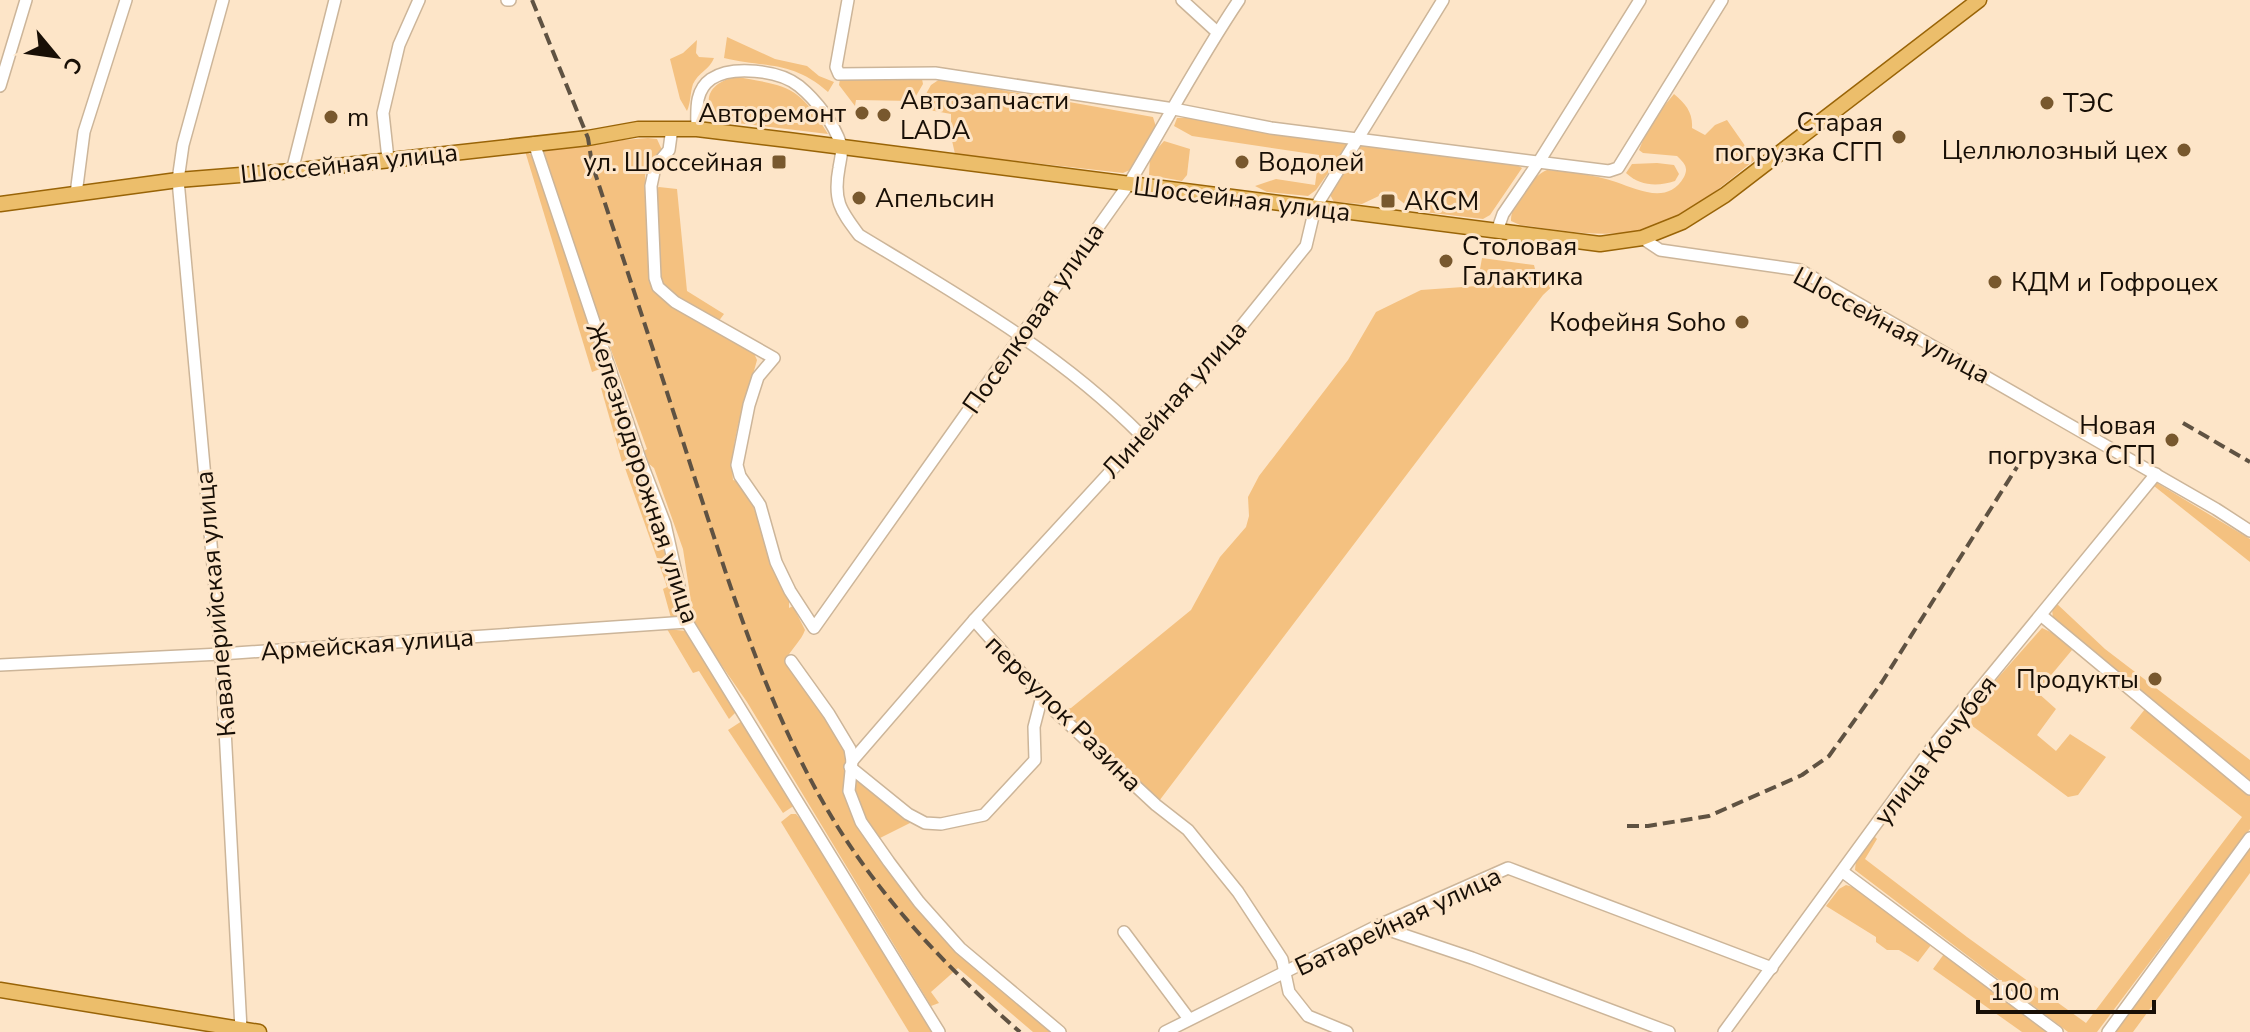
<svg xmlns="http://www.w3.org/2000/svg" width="2250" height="1032" viewBox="0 0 2250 1032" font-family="'Nunito Sans',sans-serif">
	<rect width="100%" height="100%" fill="#fde5c8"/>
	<!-- green -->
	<g fill="#f4c180">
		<path d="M727 37 775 59 807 66 819 76 834 82 828 92C792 60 765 68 724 58Z"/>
		<path d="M697 40 696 53 699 57 714 58C710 69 698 73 693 84 690 93 691 102 687 111L680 99 670 59 683 53Z"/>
		<path d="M737 77C789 86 799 86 828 134L721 121C698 102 710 81 737 77Z"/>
		<polygon points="918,77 922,79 923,84 913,101 856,100 855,106 839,85 840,79"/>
		<polygon points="940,79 1153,117 1156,127 1130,170 1123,173 955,154 951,136 951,114 918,108 931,85"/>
		<path d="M1674 94C1686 104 1693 113 1692 128L1705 135 1715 125 1727 120 1755 160C1727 181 1700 207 1668 221 1622 243 1568 231 1520 225L1511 221C1510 205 1532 176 1547 170 1568 171 1595 175 1616 182 1639 190 1668 205 1684 177 1689 167 1684 163 1677 156L1643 153 1639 150 1650 123Z"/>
		<polygon points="1177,118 1189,118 1349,142 1348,145 1316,190 1308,196 1267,192 1255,186 1276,179 1315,185 1319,155 1192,136 1174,126"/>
		<path d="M648 138 657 139 662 150 647 166 645 176 653 281 752 349 757 360C747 398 729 440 733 480L740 482 748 492 786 596 789 598V608L793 606 805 630C801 641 792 648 786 659L833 726 847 752 851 810 961 954 981 974 1052 1032H1033L958 968 931 992 939 1003 931 1006 747 702 695 627 683 549 654 468 648 463 644 451 647 449C612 350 573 252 542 151L548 146Z"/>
		<polygon points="1164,141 1190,149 1187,175 1182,181 1149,175 1150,157"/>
		<polygon points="1365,143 1515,164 1522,168 1490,215 1483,219 1424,212 1406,205 1397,198 1381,195 1362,204 1334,202 1328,191 1359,147"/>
		<polygon points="525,151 533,156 602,363 600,369 592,372"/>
		<path d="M1657 163 1674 165 1679 174 1675 181C1657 187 1640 186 1626 173L1632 164Z"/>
		<polygon points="659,187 677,189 687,291 724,314 718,322 664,289 659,281 655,189"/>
		<polygon points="1482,258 1534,265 1537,277 1558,281 1543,295 1156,805 1056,712 1071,708 1191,610 1220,557 1246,527 1249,516 1248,497 1259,476 1348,360 1376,312 1421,290 1477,286"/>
		<polygon points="613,385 634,449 631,456 622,462 601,388"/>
		<path d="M637 465C647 490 689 600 675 619L671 618 663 589 667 587 665 581 625 468Z"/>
		<polygon points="2157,483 2250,539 2250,562 2154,486"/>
		<polygon points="2056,603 2105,649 2250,760 2250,781 2053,619 2052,609"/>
		<polygon points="2042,628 2055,634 2072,650 2037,692 2056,709 2037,735 2056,751 2070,734 2106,757 2078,795 2068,797 1971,725 1973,706"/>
		<polygon points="667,629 686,631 737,711 729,719 699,671 693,673"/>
		<polygon points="2145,709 2250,795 2250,829 2097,1032 2068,1032 1855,870 1856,860 1873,835 1877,839 1865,859 1967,937 2086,1023 2242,817 2130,728"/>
		<polygon points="742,721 795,805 783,813 728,730"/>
		<path d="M855 780 859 781 912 822 878 839C868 822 852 801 855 780Z"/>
		<polygon points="791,814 796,814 802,821 932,1032 909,1032 781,822"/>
		<polygon points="2250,846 2250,873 2133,1032 2112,1032"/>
		<polygon points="1846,885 1853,887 1931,945 1918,962 1899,950 1887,950 1876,942 1876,937 1826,906 1839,889"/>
		<polygon points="1944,954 2050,1032 2022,1032 1933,969"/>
	</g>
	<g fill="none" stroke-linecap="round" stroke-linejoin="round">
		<!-- minor casing -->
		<g stroke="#ccb599" stroke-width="14">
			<g id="minor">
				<polyline points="223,0 183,145 178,180 221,654 241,1029"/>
				<polyline points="507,0 510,0"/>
				<polyline points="848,0 836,67 839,74 935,73 1174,109 1271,128 1609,171 1618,168 1722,0"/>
				<polyline points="1182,0 1217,32"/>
				<polyline points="0,86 26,0"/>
				<path d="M672 128 669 150 655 167 651 186 655 278 658 287 675 302 774 358 758 377 749 405 737 465 740 476 760 505 776 562 790 591 814 628 1128 185C1165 124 1199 59 1239 0"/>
				<path d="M697 129C697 111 694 91 711 79 732 65 779 70 799 86 816 100 834 123 841 145 843 151 840 161 839 168 833 200 840 210 859 235 958 295 1059 352 1141 435"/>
				<polyline points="534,143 640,459 665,524 687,622 939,1032"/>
				<polyline points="388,159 383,113 399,45 419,0"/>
				<polyline points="292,171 335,0"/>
				<polyline points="76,194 84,132 126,0"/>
				<polyline points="1497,231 1503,214 1540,160 1640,0"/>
				<polyline points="1642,238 1660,250 1800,270 2216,509 2250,531"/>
				<polyline points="2042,616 2250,789"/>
				<polyline points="974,620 1056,712 1156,805 1188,830 1238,892 1282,959 1289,992 1308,1016 1347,1032"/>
				<polyline points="791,661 829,714 850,749 852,761 849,791 861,822 889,862 919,902 960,948 1060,1032"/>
				<polyline points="0,665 221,654 687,622"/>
				<polyline points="852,761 974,620 1223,349 1306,246 1315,208 1443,0"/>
				<polyline points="850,767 908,814 925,823 941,824 984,815 1035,760 1034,727 1042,696"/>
				<polyline points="1843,872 2057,1032"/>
				<polyline points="1377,926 1472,958 1669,1032"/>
				<polyline points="1124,932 1189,1019"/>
				<polyline points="1165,1032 1377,926 1508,868 1772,968"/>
				<polyline points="1724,1032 1933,746 2156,474"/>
				<polyline points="2108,1032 2250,838"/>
			</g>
		</g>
		<!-- major casing -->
		<g stroke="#996407" stroke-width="17">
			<g id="major">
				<polyline points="0,204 178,180 292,171 588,138 638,129 697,129 788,140 1600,244 1642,238 1682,222 1725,195 1979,0"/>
				<polyline points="0,990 259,1032"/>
			</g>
		</g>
		<!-- minor -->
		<use href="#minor" stroke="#fff" stroke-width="11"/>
		<!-- major -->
		<use href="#major" stroke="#ecbe6b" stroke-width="14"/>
		<!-- rail -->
		<g stroke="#5f5242" stroke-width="4" stroke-dasharray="12 6" stroke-linecap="butt">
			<path d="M532 0 588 138 592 164C627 270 662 376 696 482 735 601 772 722 839 829 888 906 952 973 1020 1032"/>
			<polyline points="2183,423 2250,462"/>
			<polyline points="1627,826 1648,826 1709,816 1802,775 1829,756 1882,682 2017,467"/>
		</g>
	</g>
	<!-- markers -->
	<g fill="#78582e" stroke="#fde5c8" stroke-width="3">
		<circle cx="2047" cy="103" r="8"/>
		<circle cx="862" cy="113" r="8"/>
		<circle cx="884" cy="115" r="8"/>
		<circle cx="331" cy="117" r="8"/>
		<circle cx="1899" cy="137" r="8"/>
		<circle cx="2184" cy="150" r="8"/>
		<rect x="771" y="154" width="16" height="16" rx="4"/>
		<circle cx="1242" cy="162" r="8"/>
		<circle cx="859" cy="198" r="8"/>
		<rect x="1380" y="193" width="16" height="16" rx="4"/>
		<circle cx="1446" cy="261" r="8"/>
		<circle cx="1995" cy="282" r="8"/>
		<circle cx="1742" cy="322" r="8"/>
		<circle cx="2172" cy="440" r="8"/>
		<circle cx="2155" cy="679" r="8"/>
	</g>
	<g text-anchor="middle" stroke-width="6" stroke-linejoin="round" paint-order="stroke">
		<!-- poi labels -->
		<g font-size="26" fill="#180f06" stroke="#fde5c8" text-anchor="start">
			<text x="900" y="109">Автозапчасти<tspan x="900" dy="30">LADA</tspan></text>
			<text x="2063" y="112">ТЭС</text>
			<text x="846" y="122" text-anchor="end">Авторемонт</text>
			<text x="347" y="126">m</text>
			<text x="1883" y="131" text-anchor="end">Старая<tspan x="1883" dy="30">погрузка СГП</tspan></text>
			<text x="2168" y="159" text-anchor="end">Целлюлозный цех</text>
			<text x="763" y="171" text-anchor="end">ул. Шоссейная</text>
			<text x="1258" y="171">Водолей</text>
			<text x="875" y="207">Апельсин</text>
			<text x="1404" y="210">АКСМ</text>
			<text x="1462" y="255">Столовая<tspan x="1462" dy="30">Галактика</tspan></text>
			<text x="2011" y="291">КДМ и Гофроцех</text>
			<text x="1726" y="331" text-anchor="end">Кофейня Soho</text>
			<text x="2156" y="434" text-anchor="end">Новая<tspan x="2156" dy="30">погрузка СГП</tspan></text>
			<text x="2139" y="688" text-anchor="end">Продукты</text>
		</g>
		<!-- street labels -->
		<g font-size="26" fill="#180f06" stroke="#fde5c8">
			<text transform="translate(349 163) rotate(-6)" y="9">Шоссейная улица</text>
			<text transform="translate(1242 199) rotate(7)" y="9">Шоссейная улица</text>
			<text transform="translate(1033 318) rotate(-55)" y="9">Поселковая улица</text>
			<text transform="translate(1892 325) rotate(28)" y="9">Шоссейная улица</text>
			<text transform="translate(1174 399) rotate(-48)" y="9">Линейная улица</text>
			<text transform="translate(643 473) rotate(72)" y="9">Железнодорожная улица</text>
			<text transform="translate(215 604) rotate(-95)" y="9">Кавалерийская улица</text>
			<text transform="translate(367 644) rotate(-4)" y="9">Армейская улица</text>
			<text transform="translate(1064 713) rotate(45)" y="9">переулок Разина</text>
			<text transform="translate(1935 750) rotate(-52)" y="9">улица Кочубея</text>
			<text transform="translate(1398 921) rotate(-25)" y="9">Батарейная улица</text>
		</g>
	</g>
	<!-- north arrow -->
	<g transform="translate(56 56) rotate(119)" stroke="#fde5c8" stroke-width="6" paint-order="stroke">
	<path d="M0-6L14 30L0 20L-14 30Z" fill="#180f06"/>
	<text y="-12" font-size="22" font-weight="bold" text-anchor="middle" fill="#180f06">С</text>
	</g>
	<!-- scale -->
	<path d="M1978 1000v12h176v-12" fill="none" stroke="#180f06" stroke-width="4"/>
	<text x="1990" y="1000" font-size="24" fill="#180f06" stroke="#fde5c8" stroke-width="6" paint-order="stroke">100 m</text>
</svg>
